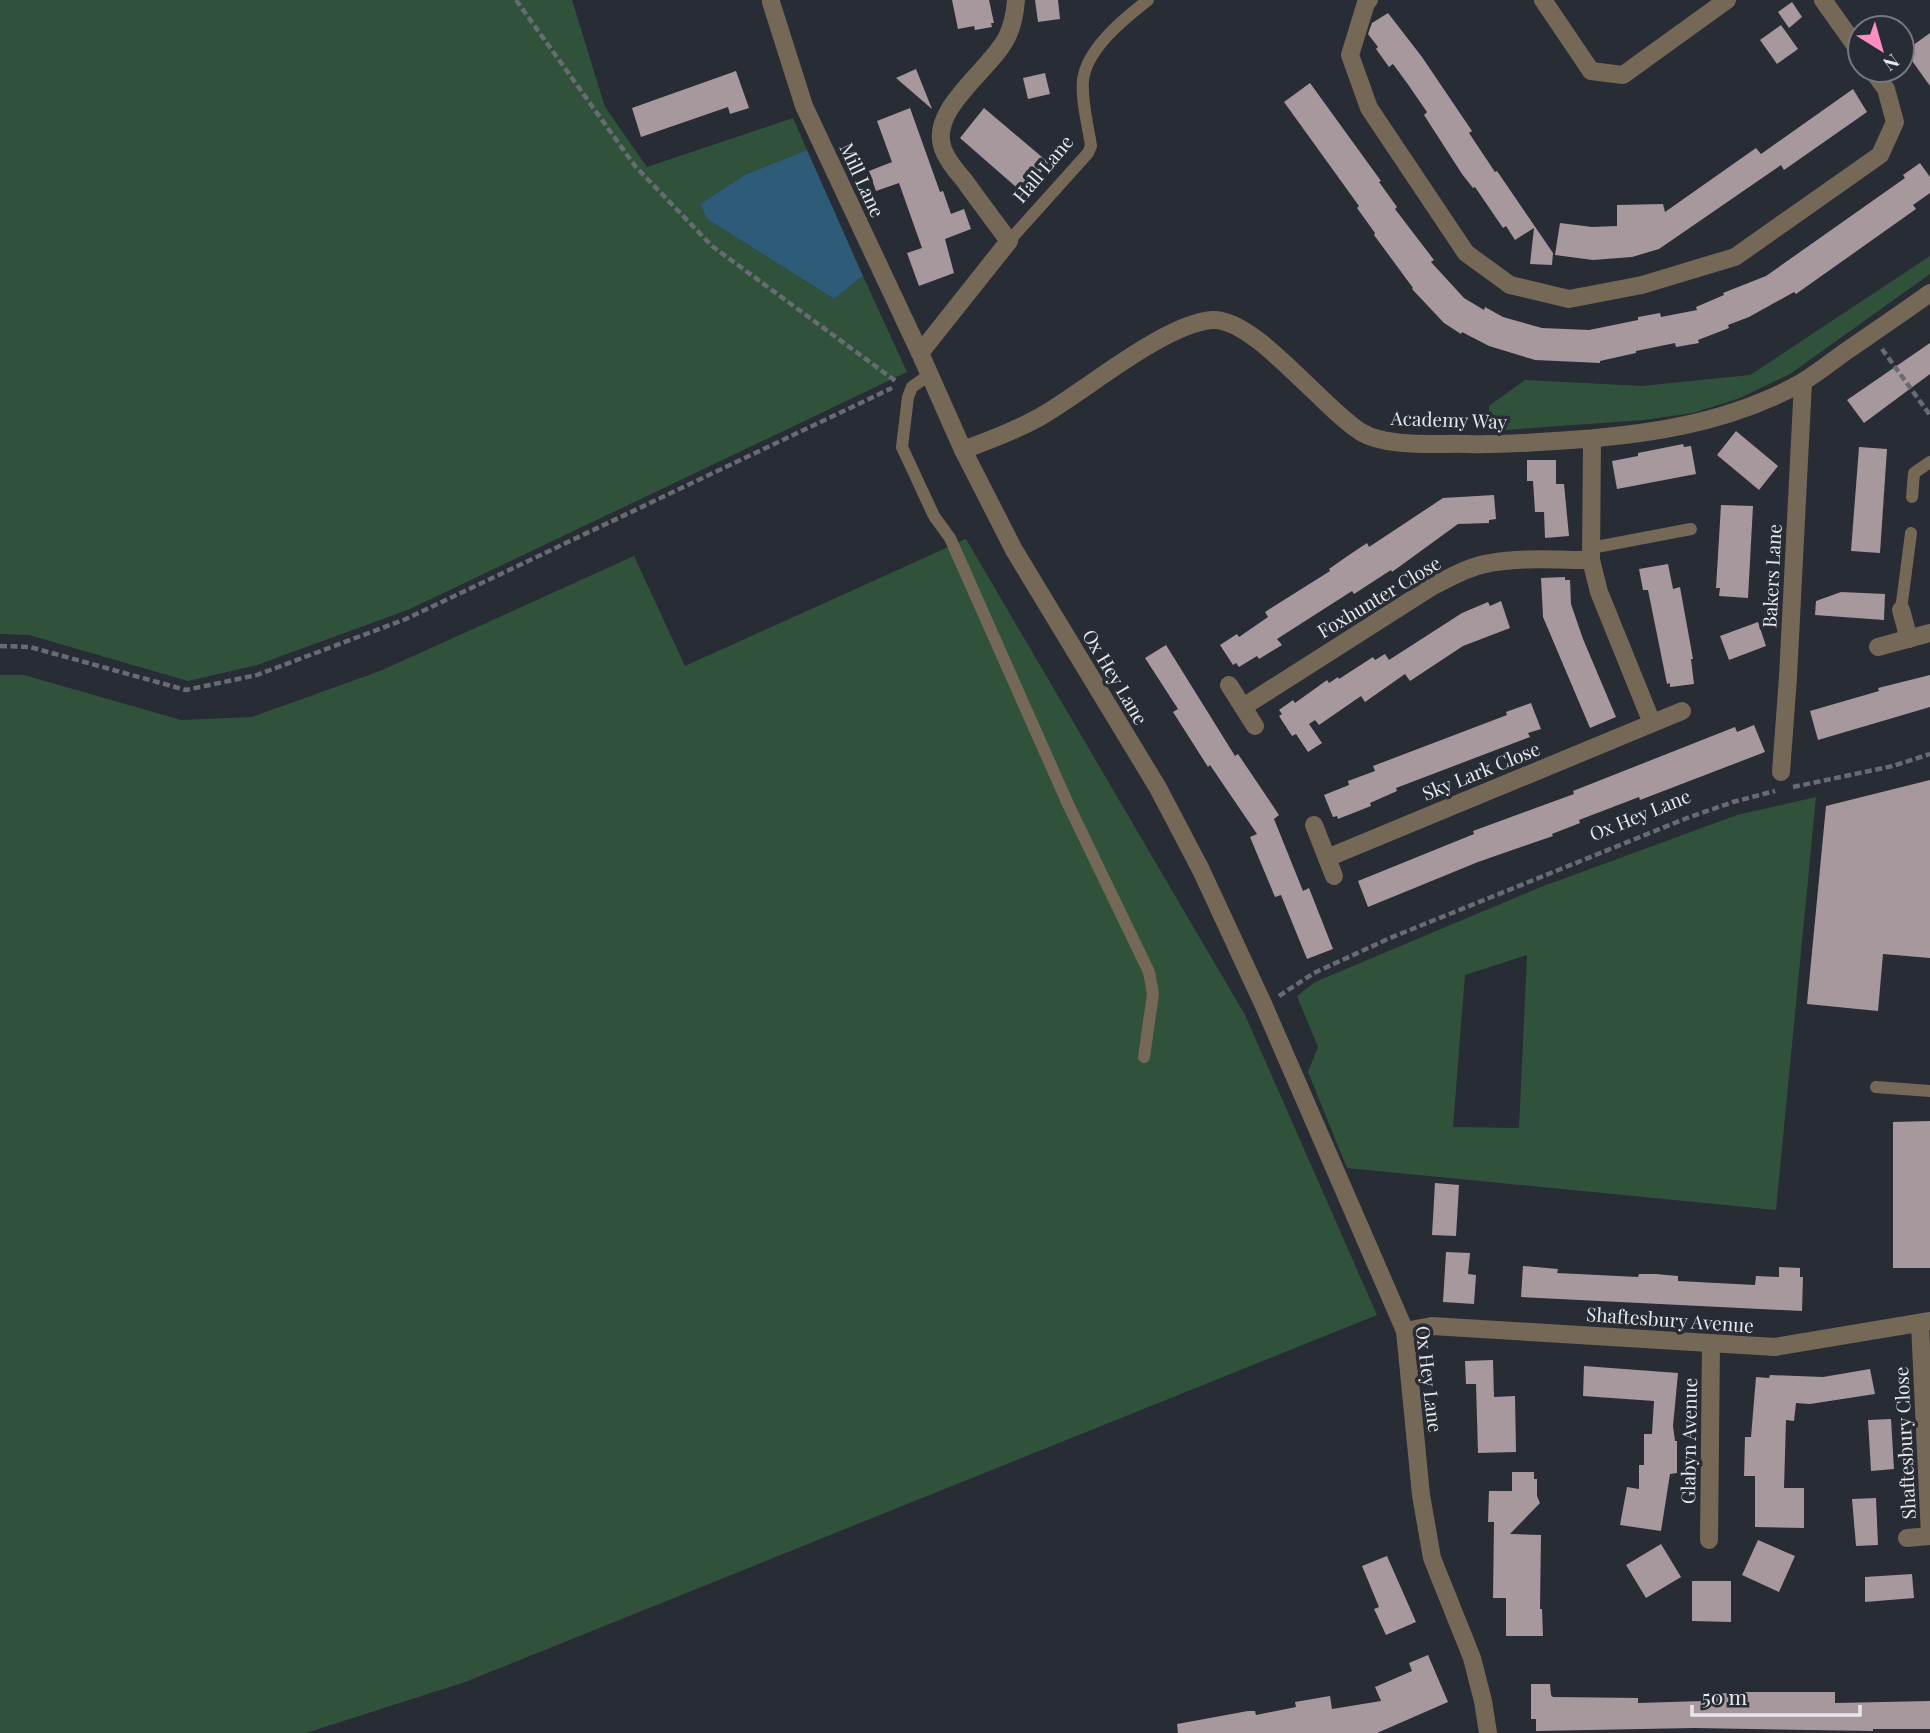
<svg xmlns="http://www.w3.org/2000/svg" width="1930" height="1733" viewBox="0 0 1930 1733" font-family="'Playfair Display',serif">
	<rect width="100%" height="100%" fill="#282c35"/>
	<!-- green -->
	<g fill="#31523a" fill-rule="evenodd">
		<polygon points="0,0 572,0 605,107 647,167 793,118 807,150 746,174 700,204 707,219 834,299 863,276 907,372 410,609 257,665 188,681 29,635 0,634"/>
		<polygon points="1930,256 1930,274 1790,374 1740,398 1693,413 1644,420 1490,431 1489,406 1525,380 1642,386 1750,375"/>
		<polygon points="966,539 1245,1015 1377,1315 465,1682 306,1733 0,1733 0,675 24,675 181,720 252,717 380,671 634,556 685,666"/>
		<path d="M1816 797 1776 1210 1347 1168 1308 1072 1318 1047 1297 996 1315 982 1541 887 1737 815ZM1527 955 1519 1128 1453 1127 1465 975Z"/>
	</g>
	<!-- water -->
	<polygon fill="#2d5b78" points="807,150 863,276 834,299 707,219 700,204 746,174"/>
	<!-- building -->
	<g fill="#a6989d">
		<polygon points="952,0 989,0 994,23 991,23 992,27 975,30 974,26 958,29"/>
		<polygon points="1035,0 1058,0 1060,19 1038,22"/>
		<polygon points="1792,2 1802,17 1789,28 1778,12"/>
		<polygon points="1388,13 1422,57 1472,131 1469,133 1495,172 1497,171 1553,253 1552,265 1530,264 1534,228 1515,240 1506,226 1503,228 1475,187 1473,188 1462,174 1424,115 1427,112 1407,83 1393,64 1389,67 1376,49 1378,47 1368,34 1372,23"/>
		<polygon points="1781,25 1798,49 1777,64 1760,40"/>
		<polygon points="1930,33 1930,86 1905,51"/>
		<polygon points="916,69 932,109 896,78"/>
		<polygon points="736,71 749,108 730,114 728,107 641,137 632,108"/>
		<polygon points="1045,73 1050,94 1028,99 1023,78"/>
		<polygon points="1310,83 1381,181 1379,182 1397,207 1395,209 1434,260 1431,262 1464,298 1484,310 1485,307 1503,317 1542,328 1589,330 1638,320 1638,317 1660,313 1661,317 1697,310 1696,307 1724,295 1723,293 1766,276 1905,178 1903,175 1920,163 1930,177 1930,193 1913,205 1916,209 1796,294 1794,292 1749,317 1728,325 1729,328 1698,340 1699,343 1676,347 1675,343 1636,351 1636,353 1600,361 1600,363 1535,360 1489,346 1462,332 1461,334 1444,323 1412,289 1413,288 1374,235 1375,233 1357,208 1359,206 1284,102"/>
		<polygon points="1853,89 1867,112 1784,170 1781,165 1659,249 1632,257 1593,260 1555,255 1560,223 1592,227 1617,226 1617,205 1663,204 1665,212 1756,148 1761,154"/>
		<polygon points="910,108 940,192 943,191 951,214 964,209 971,229 945,239 954,273 919,286 907,253 922,248 899,183 876,191 869,171 892,162 877,121"/>
		<polygon points="984,108 1049,163 1023,193 960,138"/>
		<polygon points="1930,343 1930,374 1864,423 1847,400"/>
		<polygon points="1736,431 1778,466 1759,490 1717,455"/>
		<polygon points="1683,444 1684,447 1691,446 1696,474 1617,489 1612,461 1638,456 1638,453"/>
		<polygon points="1859,447 1887,449 1880,553 1851,551"/>
		<polygon points="1527,460 1556,460 1556,484 1564,484 1569,536 1545,538 1544,512 1535,512 1533,481 1527,481"/>
		<polygon points="1494,495 1496,519 1489,520 1489,523 1458,524 1392,572 1391,570 1354,594 1352,591 1277,639 1282,645 1259,659 1257,656 1239,667 1236,663 1233,665 1220,645 1237,634 1239,637 1268,617 1265,612 1330,571 1329,569 1349,555 1367,543 1369,547 1443,498"/>
		<polygon points="1721,505 1753,506 1748,598 1719,596 1720,588 1716,588"/>
		<polygon points="1668,564 1673,589 1680,587 1693,659 1691,659 1694,684 1670,687 1670,683 1667,684 1648,590 1643,590 1639,569"/>
		<polygon points="1565,577 1565,580 1570,580 1571,604 1583,639 1616,717 1590,728 1543,617 1541,578"/>
		<polygon points="1841,592 1885,594 1884,620 1815,615 1816,601"/>
		<polygon points="1501,601 1510,628 1463,646 1410,681 1405,674 1365,702 1361,696 1319,725 1315,720 1309,724 1322,743 1308,752 1296,734 1292,736 1279,716 1282,714 1279,710 1293,700 1295,703 1327,680 1329,683 1338,677 1339,679 1373,657 1375,660 1385,654 1389,660 1462,613 1488,602 1490,606"/>
		<polygon points="1758,622 1766,646 1729,660 1720,636"/>
		<polygon points="1166,645 1235,756 1238,754 1279,815 1274,819 1303,891 1309,888 1333,949 1307,959 1281,895 1275,897 1250,837 1257,834 1210,765 1208,767 1173,712 1178,709 1145,658"/>
		<polygon points="1930,675 1930,707 1818,740 1810,711 1879,691 1878,688"/>
		<polygon points="1531,703 1541,729 1528,733 1530,737 1396,788 1397,791 1370,803 1371,806 1338,819 1337,816 1333,817 1324,795 1349,785 1348,781 1375,771 1373,766 1507,715 1506,712"/>
		<polygon points="1754,725 1765,752 1640,800 1639,797 1579,820 1580,823 1552,834 1553,836 1478,862 1368,907 1358,881 1474,834 1473,831 1574,794 1573,791 1735,727 1737,732"/>
		<polygon points="1930,780 1930,958 1883,954 1878,1011 1807,1004 1826,806"/>
		<polygon points="1930,1121 1930,1268 1893,1268 1893,1122"/>
		<polygon points="1435,1183 1459,1185 1456,1236 1432,1235"/>
		<polygon points="1446,1252 1470,1253 1468,1274 1476,1275 1474,1304 1443,1302"/>
		<polygon points="1523,1266 1558,1269 1557,1273 1638,1277 1639,1274 1656,1274 1678,1276 1678,1281 1755,1285 1756,1276 1779,1277 1779,1267 1800,1268 1800,1277 1803,1277 1802,1311 1521,1297"/>
		<polygon points="1493,1360 1494,1397 1515,1396 1516,1452 1478,1453 1476,1384 1466,1384 1465,1361"/>
		<polygon points="1584,1366 1678,1373 1673,1426 1675,1441 1677,1441 1677,1473 1670,1474 1661,1531 1620,1525 1627,1487 1639,1489 1639,1465 1644,1465 1644,1434 1652,1434 1654,1401 1583,1396"/>
		<polygon points="1870,1369 1875,1394 1810,1404 1796,1403 1794,1421 1786,1420 1784,1488 1804,1488 1804,1528 1755,1527 1755,1476 1744,1476 1745,1437 1751,1437 1756,1377 1769,1378 1770,1375 1823,1377"/>
		<polygon points="1891,1419 1894,1469 1871,1471 1868,1420"/>
		<polygon points="1512,1472 1534,1472 1534,1479 1537,1479 1537,1496 1540,1503 1510,1534 1541,1535 1540,1609 1542,1609 1543,1636 1506,1636 1506,1598 1493,1598 1494,1522 1488,1522 1489,1491 1512,1491"/>
		<polygon points="1876,1498 1878,1545 1856,1546 1852,1499"/>
		<polygon points="1758,1540 1795,1556 1779,1592 1742,1575"/>
		<polygon points="1661,1544 1681,1577 1646,1598 1626,1565"/>
		<polygon points="1387,1556 1416,1622 1386,1635 1374,1609 1379,1607 1362,1566"/>
		<polygon points="1912,1574 1914,1598 1865,1602 1865,1577"/>
		<polygon points="1692,1581 1731,1581 1731,1622 1692,1621"/>
		<polygon points="1428,1655 1448,1702 1377,1733 1178,1733 1177,1724 1248,1711 1255,1711 1256,1715 1296,1707 1295,1702 1330,1696 1332,1709 1381,1701 1375,1687 1412,1671 1409,1663"/>
		<polygon points="1531,1684 1550,1684 1551,1695 1553,1697 1638,1698 1638,1703 1703,1701 1711,1700 1711,1694 1747,1692 1835,1692 1835,1703 1930,1701 1930,1729 1873,1729 1873,1731 1694,1728 1536,1731 1536,1719 1531,1719"/>
	</g>
	<g fill="none" stroke-linecap="round" stroke-linejoin="round">
		<!-- path -->
		<g stroke="#686b73" stroke-width="4.5" stroke-dasharray="7 3.5" stroke-linecap="butt">
			<polyline points="516,0 635,166 712,246 897,382"/>
			<polyline points="1882,349 1930,415"/>
			<polyline points="0,646 30,647 186,690 257,675 406,619 892,388"/>
			<polyline points="1793,787 1893,766 1930,754"/>
			<polyline points="1279,996 1314,973 1390,938 1687,818 1733,802 1775,791"/>
		</g>
		<!-- service -->
		<g stroke="#756856" stroke-width="12">
			<path d="M1009 241 1088 153 1091 146C1088 125 1081 100 1083 80 1087 48 1125 18 1148 0"/>
			<polyline points="929,375 912,387 908,397 902,447 934,516 950,538 1068,804 1149,972 1153,994 1144,1057"/>
			<polyline points="1912,497 1914,473 1930,462"/>
			<polyline points="1591,548 1691,529"/>
			<polyline points="1901,610 1911,533"/>
			<polyline points="1876,1087 1930,1091"/>
		</g>
		<!-- minor -->
		<g stroke="#756856" stroke-width="18">
			<polyline points="1369,0 1366,3 1350,55 1369,108 1466,253 1510,285 1569,299 1642,285 1735,257 1880,155 1895,122 1886,89 1872,70"/>
			<polyline points="1543,0 1591,71 1623,75 1727,0"/>
			<polyline points="1823,0 1860,52"/>
			<polyline points="771,2 804,106 920,353 963,450 1014,550 1158,788 1201,870 1264,1006 1405,1331 1421,1495 1432,1558 1472,1658 1483,1701 1488,1733"/>
			<path d="M920 353 1009 241C994 221 979 201 964 180 956 171 947 160 943 149 928 109 991 70 1007 37 1013 25 1015 13 1016 0"/>
			<polyline points="1592,439 1591,560 1599,592 1652,723"/>
			<path d="M963 450C988 441 1014 431 1038 418 1083 393 1163 324 1212 320 1254 317 1322 408 1361 432 1387 448 1437 443 1468 444 1497 445 1526 443 1555 441 1640 436 1725 425 1801 383 1816 374 1831 362 1845 352 1874 332 1902 313 1930 293"/>
			<polyline points="1901,610 1909,639"/>
			<polyline points="1878,647 1930,633"/>
			<polyline points="1229,685 1255,726"/>
			<path d="M1243 707 1433 586C1451 577 1470 566 1490 563 1523 557 1558 560 1591 560"/>
			<polyline points="1781,772 1788,677 1803,382"/>
			<polyline points="1314,825 1334,876"/>
			<polyline points="1327,858 1682,711"/>
			<polyline points="1405,1331 1432,1326 1775,1347 1930,1321"/>
			<polyline points="1907,1538 1930,1536 1920,1324"/>
			<polyline points="1709,1540 1711,1343"/>
		</g>
	</g>
	<g text-anchor="middle" stroke-width="7" stroke-linejoin="round" paint-order="stroke">
		<!-- street labels -->
		<g font-size="19" fill="#e6e8ee" stroke="#282c35">
			<text transform="translate(1043 169) rotate(-50)" y="7">Hall Lane</text>
			<text transform="translate(862 180) rotate(65)" y="7">Mill Lane</text>
			<text transform="translate(1449 420) rotate(2)" y="7">Academy Way</text>
			<text transform="translate(1772 576) rotate(-87)" y="7">Bakers Lane</text>
			<text transform="translate(1379 597) rotate(-31)" y="7">Foxhunter Close</text>
			<text transform="translate(1115 677) rotate(59)" y="7">Ox Hey Lane</text>
			<text transform="translate(1481 771) rotate(-22)" y="7">Sky Lark Close</text>
			<text transform="translate(1640 815) rotate(-22)" y="7">Ox Hey Lane</text>
			<text transform="translate(1670 1320) rotate(4)" y="7">Shaftesbury Avenue</text>
			<text transform="translate(1429 1379) rotate(83)" y="7">Ox Hey Lane</text>
			<text transform="translate(1689 1441) rotate(-89)" y="7">Glabyn Avenue</text>
			<text transform="translate(1905 1443) rotate(-93)" y="7">Shaftesbury Close</text>
		</g>
	</g>
	<!-- north arrow -->
	<g transform="translate(1881 49) rotate(143)"><circle r="33" fill="#282c35" stroke="#74777f" stroke-width="2"/>
	<path d="M0-5L12 26L0 18L-12 26Z" fill="#fe8ebd"/>
	<text y="-10" font-size="19" font-weight="bold" text-anchor="middle" fill="#e6e8ee">N</text>
	</g>
	<!-- scale -->
	<path d="M1692 1705v10h168v-10" fill="none" stroke="#e6e8ee" stroke-width="3.5"/>
	<text x="1702" y="1705" font-size="21" fill="#e6e8ee" stroke="#282c35" stroke-width="5" paint-order="stroke">50 m</text>
</svg>
